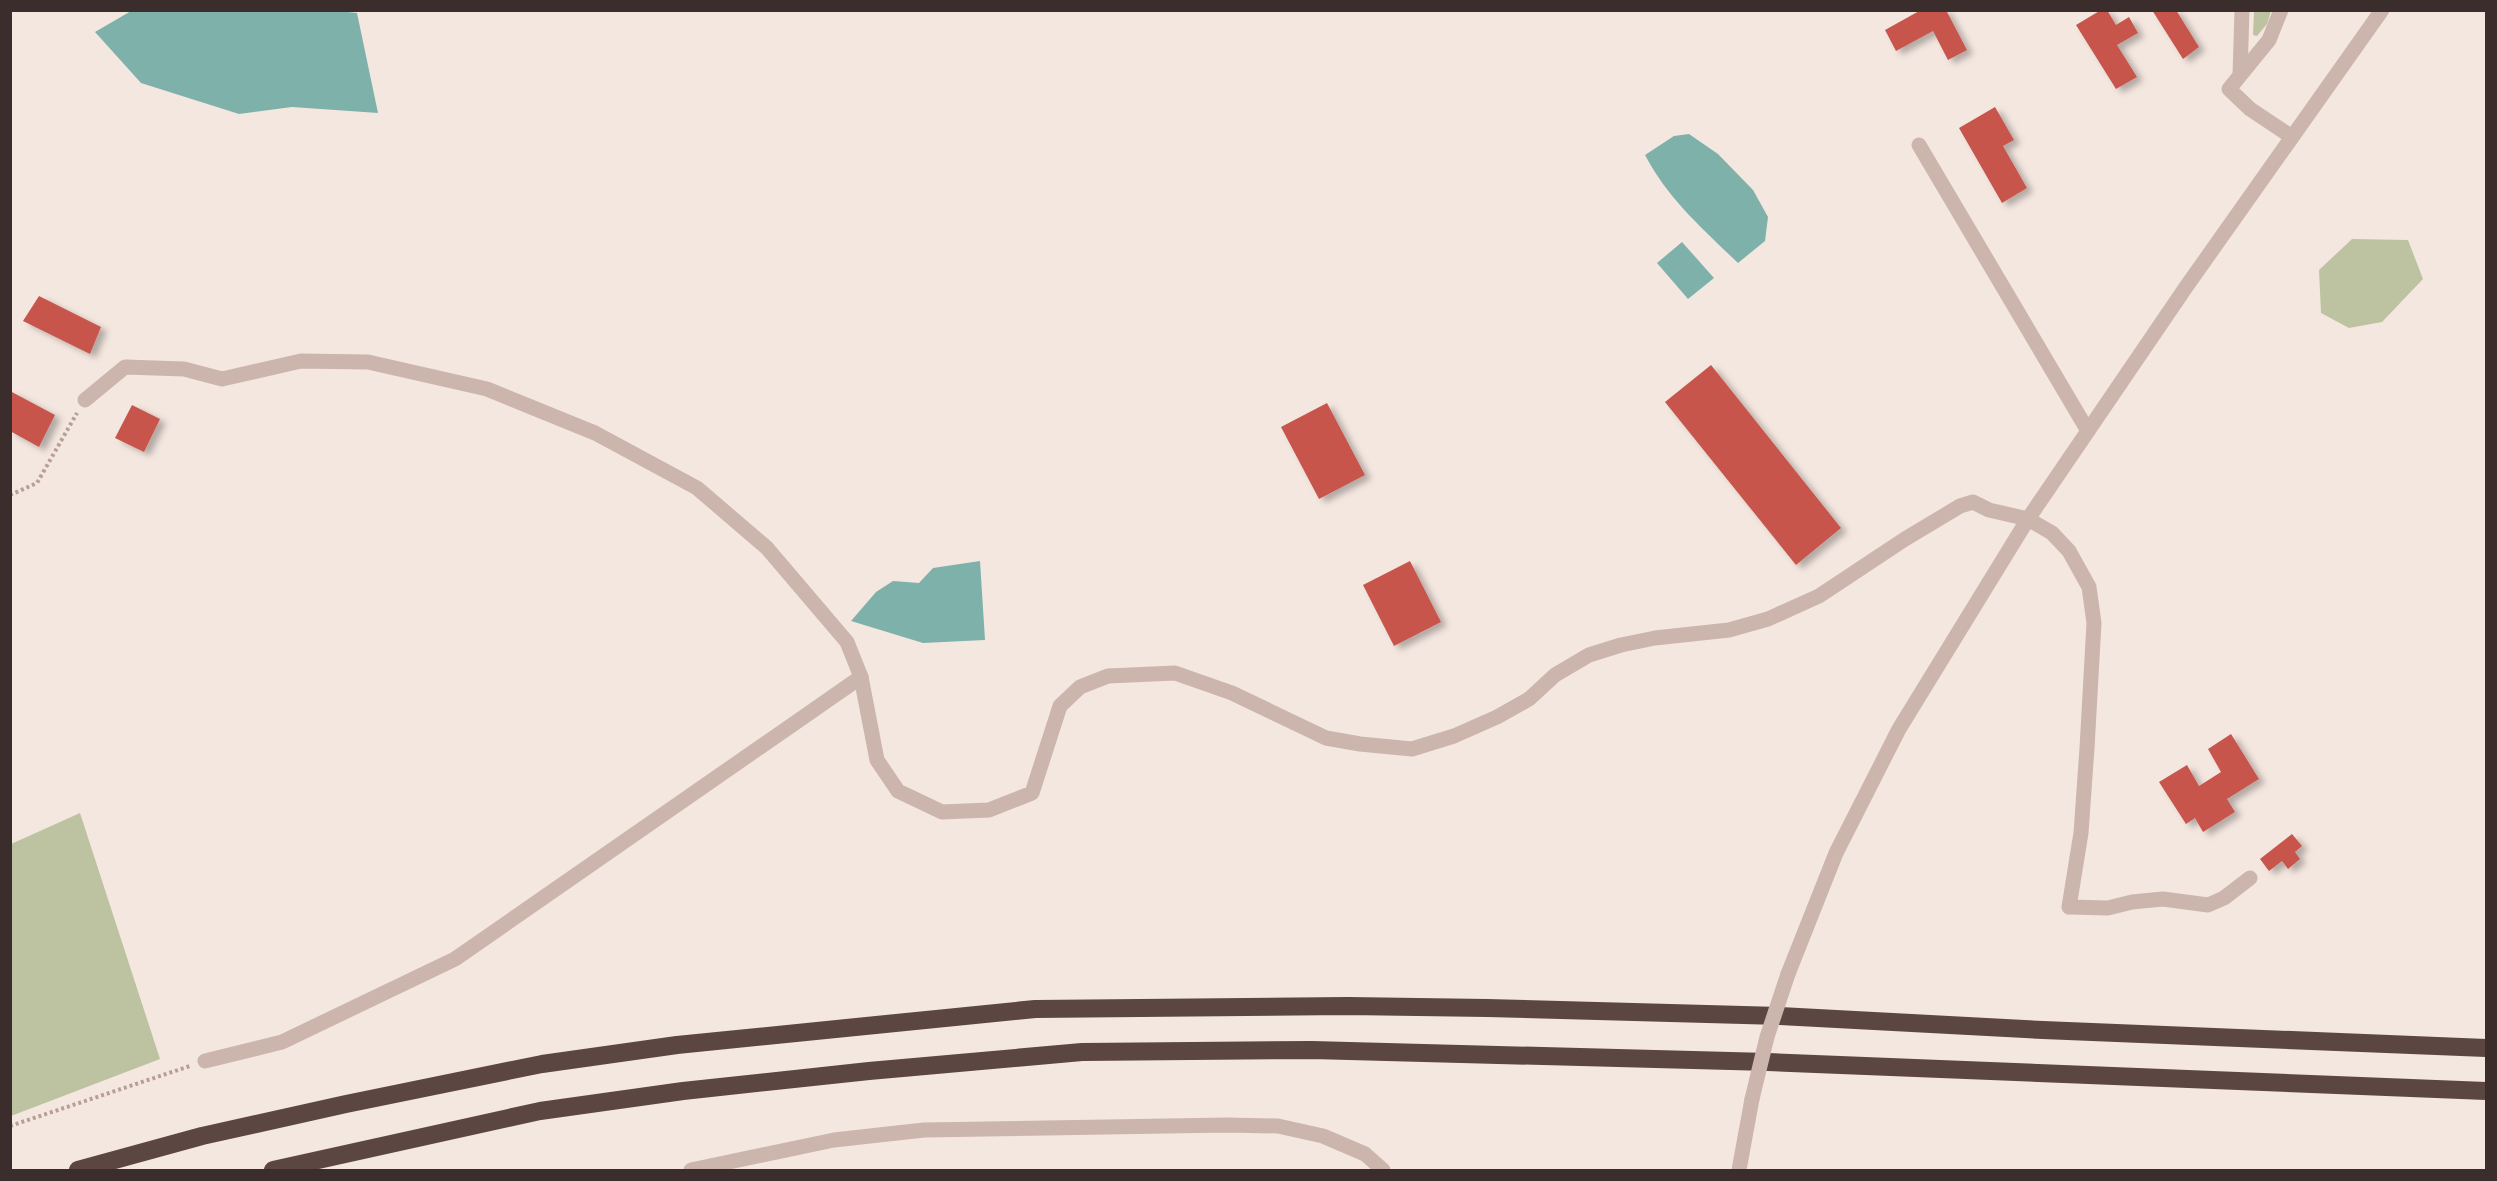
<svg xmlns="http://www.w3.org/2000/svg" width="2497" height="1181" viewBox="0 0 2497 1181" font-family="Signika,sans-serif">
	<defs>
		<filter id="shadow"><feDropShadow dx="6" dy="4" stdDeviation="3" flood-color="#0004"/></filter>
	</defs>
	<rect width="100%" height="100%" fill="#f4e7e0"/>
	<!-- green -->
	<g fill="#bdc3a0">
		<polygon points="2254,11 2271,11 2267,24 2257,36 2253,35"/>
		<polygon points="2352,239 2408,240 2423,279 2382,322 2349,328 2321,313 2319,270"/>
		<polygon points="80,813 160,1059 11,1116 11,844"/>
	</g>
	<!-- water -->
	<g fill="#7fb1ab">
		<polygon points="339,11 357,13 378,113 292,107 239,114 141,83 95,32 131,11"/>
		<path d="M1689 134 1718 154 1753 190 1768 217 1765 241 1738 263C1703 229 1668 199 1645 155L1674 136Z"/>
		<polygon points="1682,242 1714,278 1688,299 1657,263"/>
		<polygon points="980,561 985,640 923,643 851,621 876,592 893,581 919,583 933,568"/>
	</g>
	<!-- building -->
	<g fill="#c7554b" filter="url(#shadow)">
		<polygon points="1921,10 1946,10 1967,50 1948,60 1933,31 1896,51 1885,30"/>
		<polygon points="2101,10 2107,10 2116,25 2129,17 2138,33 2117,45 2137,77 2116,89 2076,25"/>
		<polygon points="2152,10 2176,10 2199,47 2183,59"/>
		<polygon points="1995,107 2014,140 2003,146 2027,188 2002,203 1959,128"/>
		<polygon points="39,296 101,327 90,354 23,321"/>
		<polygon points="1711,365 1841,528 1796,565 1665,402"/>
		<polygon points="10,391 55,415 39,447 10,431"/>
		<polygon points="1327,403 1365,475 1319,499 1281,427"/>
		<polygon points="132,405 160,419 144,452 115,438"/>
		<polygon points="1410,561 1441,622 1394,646 1363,585"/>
		<polygon points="2231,734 2259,779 2227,799 2235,812 2203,832 2195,818 2186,824 2159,782 2187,765 2199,786 2221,772 2208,749"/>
		<polygon points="2292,834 2302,846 2295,852 2300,859 2288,869 2282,861 2269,871 2260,859"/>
	</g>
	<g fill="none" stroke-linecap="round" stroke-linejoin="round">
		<!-- path -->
		<g stroke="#b89f96" stroke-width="4" stroke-dasharray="3 3" stroke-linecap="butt">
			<polyline points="10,495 37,483 77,413"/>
			<polyline points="10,1126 190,1066"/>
		</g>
		<!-- minor -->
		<g stroke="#ccb5ac" stroke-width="15">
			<polyline points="2281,10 2269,40 2229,89 2250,109 2292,137"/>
			<polyline points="2240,75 2242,10"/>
			<polyline points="1919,145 2088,431"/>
			<polyline points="85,400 125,367 184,369 222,379 301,361 368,362 487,389 595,433 697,488 767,548 847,642 861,677 877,760 898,791 942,812 989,810 1032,793 1060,706 1080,687 1108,676 1175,673 1232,693 1326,738 1360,744 1412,749 1454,736 1497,717 1529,699 1555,675 1589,655 1621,645 1655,638 1729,630 1768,619 1819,596 1905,539 1960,506 1973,502 1989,510 2028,519 2052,533 2069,551 2089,587 2094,623 2087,748 2081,833 2069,907 2108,908 2132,902 2163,899 2208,905 2224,898 2250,878"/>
			<polyline points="1788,974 1836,853 1899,729 2028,519 2186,287 2382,10"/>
			<polyline points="205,1061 282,1042 455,959 861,677"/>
			<polyline points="691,1170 834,1140 924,1130 1227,1125 1278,1126 1323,1136 1365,1154 1383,1170"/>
			<polyline points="1739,1170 1752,1099"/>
		</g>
		<!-- highway -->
		<g stroke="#5b4642" stroke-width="18">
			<polyline points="78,1170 202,1136 346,1104 542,1064 677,1045 1035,1009 1348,1006 1487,1008 1780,1016 2043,1030 2486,1048"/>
			<polyline points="273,1170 540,1111 683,1091 869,1071 1082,1052 1312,1050 1768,1062 2486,1091"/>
		</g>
		<!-- minor-bridge -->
		<polyline stroke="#ccb5ac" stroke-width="15" points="1752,1099 1767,1037 1788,974"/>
	</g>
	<!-- border -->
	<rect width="2497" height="1181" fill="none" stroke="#3a2d2b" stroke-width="24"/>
</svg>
